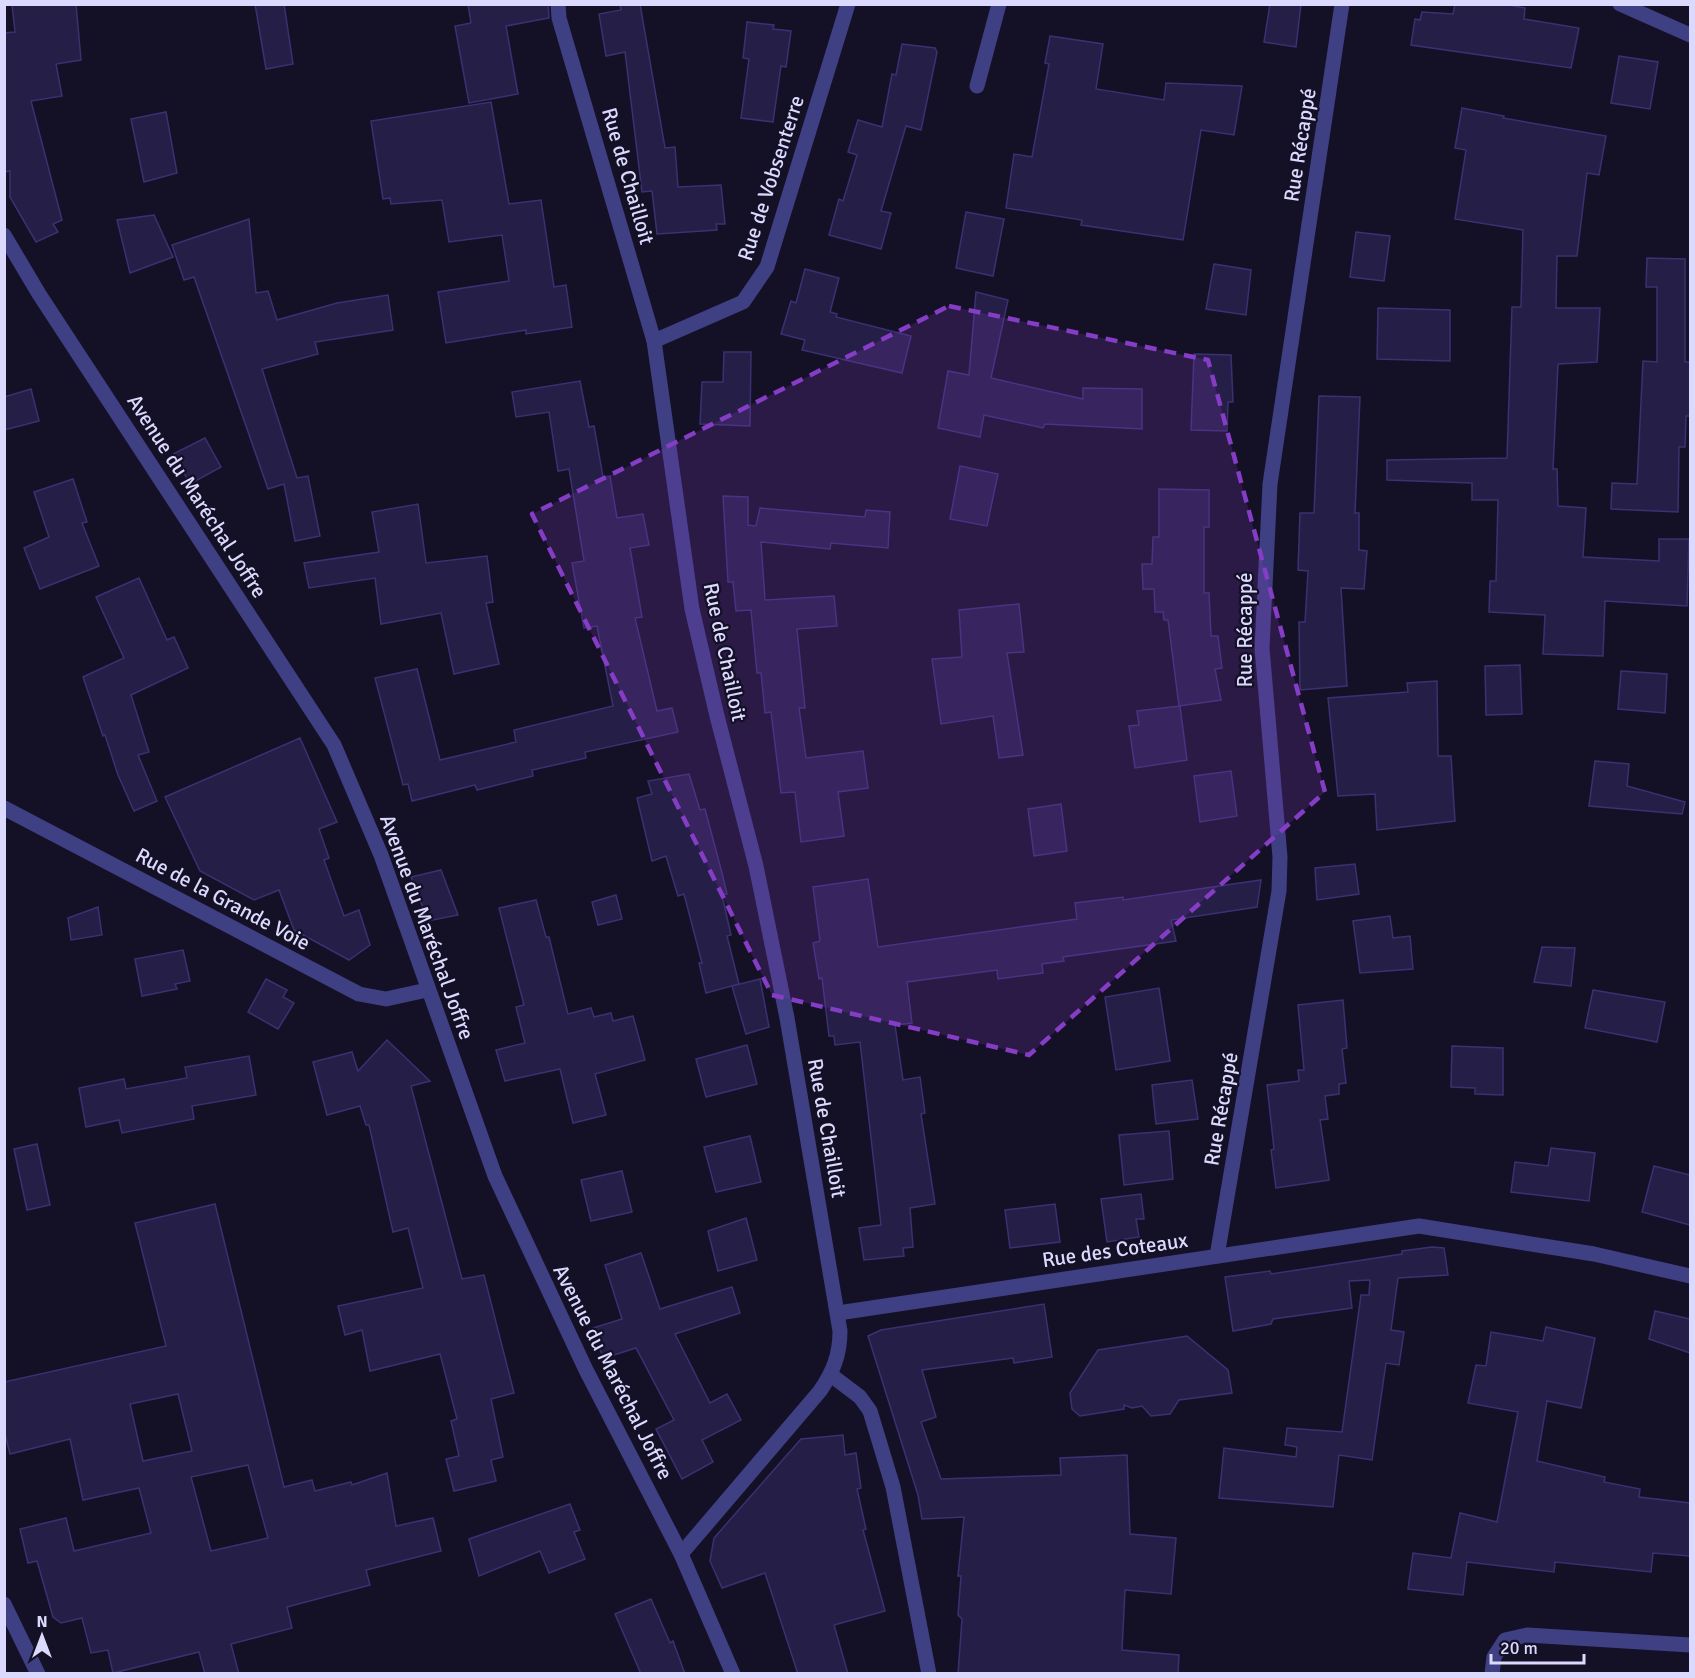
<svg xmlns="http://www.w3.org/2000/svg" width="1695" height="1678" viewBox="0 0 1695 1678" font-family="Signika,sans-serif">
	<rect width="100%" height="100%" fill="#141127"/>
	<!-- building -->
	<g fill="#251e47" stroke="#3b3172" stroke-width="1.5" fill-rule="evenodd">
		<polygon points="12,4 76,4 81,60 56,64 62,96 31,101 62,220 53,224 58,232 36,242 10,197 10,171 4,172 4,33 15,32"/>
		<polygon points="255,4 284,4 293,64 266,69"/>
		<polygon points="468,4 548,4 549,18 506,26 518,94 469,103 455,26 471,23"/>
		<polygon points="620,4 640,4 665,148 675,147 678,187 721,185 725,224 716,224 717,230 657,234 652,191 642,192 625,52 606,56 599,14 621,10"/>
		<polygon points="1270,4 1301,4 1296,47 1264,42"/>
		<polygon points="1455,4 1503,4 1525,8 1524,19 1579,28 1571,68 1411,45 1415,19 1420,20 1422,12 1453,14"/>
		<polygon points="747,22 774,25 773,29 791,31 786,67 781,66 773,122 741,118 749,59 743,58"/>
		<polygon points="1050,36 1103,44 1096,89 1164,100 1166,83 1242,86 1234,135 1201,130 1183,240 1081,225 1082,220 1006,208 1014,154 1032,157 1049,64 1045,63"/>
		<polygon points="902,44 935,48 937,52 921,130 906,126 881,211 891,213 881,249 829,235 839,199 843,201 857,155 848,152 858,120 882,127 892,74 896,75"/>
		<polygon points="1619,56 1658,62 1650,109 1611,103"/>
		<polygon points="491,102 509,204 541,200 554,287 566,285 572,327 526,334 526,330 446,343 438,292 509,281 502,235 449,242 442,200 391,204 390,198 383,199 371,121"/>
		<polygon points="1462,108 1504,116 1503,118 1606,136 1599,175 1587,173 1577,256 1557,256 1556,308 1600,308 1597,362 1558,364 1553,469 1557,469 1558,506 1586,508 1583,557 1659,561 1659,539 1689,539 1687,606 1605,601 1603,656 1543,654 1545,615 1489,612 1490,581 1496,581 1498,500 1472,500 1472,483 1387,480 1387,460 1507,458 1512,307 1521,307 1523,230 1455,219 1466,150 1455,148"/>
		<polygon points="166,112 177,173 144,182 131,119"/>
		<polygon points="966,212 1004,219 993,276 956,268"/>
		<polygon points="154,215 173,257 130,273 117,220"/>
		<polygon points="249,219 256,293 268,291 277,320 337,303 388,295 393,330 315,342 318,354 262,369 297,478 308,476 320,536 295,541 284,484 268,489 194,277 184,280 172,245"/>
		<polygon points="1356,232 1390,236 1384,281 1350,277"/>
		<polygon points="1647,258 1685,259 1685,362 1690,362 1690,416 1686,416 1685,447 1679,447 1678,512 1611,509 1612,483 1637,484 1643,361 1657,362 1657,287 1646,287"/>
		<polygon points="1214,264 1251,270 1246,315 1206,309"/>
		<polygon points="805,269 839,278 830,312 837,314 836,317 911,336 902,373 802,350 805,340 781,334 791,301 796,303"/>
		<polygon points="976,292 1008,300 991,378 1083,399 1083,388 1142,389 1142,429 1045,424 1043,428 984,415 980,437 938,428 948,371 969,375"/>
		<polygon points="1378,308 1450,310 1450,361 1377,359"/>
		<polygon points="724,352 751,352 750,426 700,424 702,382 723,382"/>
		<polygon points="1194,354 1231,355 1233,402 1228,402 1227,431 1191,430"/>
		<polygon points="580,381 589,427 594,426 603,477 610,476 617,518 643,514 649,545 630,548 642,617 635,618 657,711 672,708 678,732 585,752 586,758 532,770 533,776 477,790 475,785 412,801 408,784 403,785 375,678 417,669 440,760 516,742 514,730 613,706 597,626 584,628 572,563 584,561 569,469 558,471 549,412 516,417 512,392"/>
		<polygon points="31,389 39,421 4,430 4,397"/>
		<polygon points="1319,396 1360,397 1355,513 1359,513 1359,550 1367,551 1364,589 1341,588 1347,686 1300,690 1299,622 1305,622 1308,571 1298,570 1300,513 1314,513"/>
		<polygon points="205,438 221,467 190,484 173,454"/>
		<polygon points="960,466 998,474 987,526 950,519"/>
		<polygon points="73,479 87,522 82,523 99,566 40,589 24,548 49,537 34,492"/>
		<polygon points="1159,489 1209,490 1209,527 1204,527 1204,593 1209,593 1211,636 1218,636 1222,668 1215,669 1221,700 1179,706 1168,620 1164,620 1163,612 1155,612 1154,589 1143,589 1142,564 1152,564 1153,537 1159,537"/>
		<polygon points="723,496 748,497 748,525 756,526 760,508 865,517 866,510 890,512 888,548 831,543 830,549 761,542 765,600 834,596 837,626 797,629 805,708 799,708 806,758 863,751 868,788 838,792 844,836 801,842 795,792 781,793 771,712 765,713 761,673 757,673 751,610 736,611 733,582 728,582"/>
		<polygon points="418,504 426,563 487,556 493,602 486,603 499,664 454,674 441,613 381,624 375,578 309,588 304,563 379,552 372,512"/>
		<polygon points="139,578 167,640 174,637 188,668 131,695 149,752 138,755 157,801 134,811 118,775 105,735 103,736 83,677 124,658 96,597"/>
		<polygon points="1019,604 1024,652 1007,653 1023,755 999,758 993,716 941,724 932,659 962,657 959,610"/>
		<polygon points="1520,665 1522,714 1486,715 1485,666"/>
		<polygon points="1621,671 1667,674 1665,713 1618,709"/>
		<polygon points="1437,681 1438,756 1451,756 1455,821 1377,830 1375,794 1338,796 1328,698 1408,692 1407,683"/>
		<polygon points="1180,706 1187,760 1135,768 1129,726 1139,725 1137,711"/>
		<polygon points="300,738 337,822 319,829 329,858 324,860 344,916 359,910 370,945 349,960 294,930 279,890 254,900 200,871 165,797"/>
		<polygon points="1595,761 1629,764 1627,786 1685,802 1682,814 1589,806"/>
		<polygon points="1231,771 1237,816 1200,822 1194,776"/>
		<polygon points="689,774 700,810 705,809 722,873 727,894 722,895 731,935 727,936 739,984 706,993 699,963 702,963 684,894 678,896 666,856 652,861 637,798 652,794 648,781"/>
		<polygon points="1061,804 1067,851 1034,856 1028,809"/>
		<polygon points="1355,864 1359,894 1317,900 1315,868"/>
		<polygon points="441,870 458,915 428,921 411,877"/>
		<polygon points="868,879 878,947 1077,919 1075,903 1123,897 1123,900 1261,880 1257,907 1171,920 1176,941 1063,957 1064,961 1042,964 1043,973 998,979 997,970 907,982 912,1023 895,1025 903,1080 920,1077 925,1113 921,1114 935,1204 910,1208 913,1247 903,1248 904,1256 864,1260 859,1228 881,1225 860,1042 835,1045 834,1036 829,1036 822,978 819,979 813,943 820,941 813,887"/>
		<polygon points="616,895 622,919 598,925 592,902"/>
		<polygon points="536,900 546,937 549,937 568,1014 591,1008 594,1017 611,1013 613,1021 633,1016 645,1060 595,1074 606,1115 573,1123 560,1069 505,1081 496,1050 525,1043 516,1007 524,1005 499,908"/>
		<polygon points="98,907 102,935 71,940 68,918"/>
		<polygon points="1390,916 1393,938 1410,936 1413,969 1360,973 1353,921"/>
		<polygon points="1542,947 1575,948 1571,986 1534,982"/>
		<polygon points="183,950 190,981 175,984 177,989 142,996 135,959"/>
		<polygon points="266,979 287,990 283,997 294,1003 278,1029 248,1012"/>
		<polygon points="760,979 769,1027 746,1034 732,986"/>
		<polygon points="1159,988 1170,1061 1116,1070 1105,997"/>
		<polygon points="1593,990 1665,1002 1657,1042 1585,1028"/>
		<polygon points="1343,1000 1347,1048 1342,1049 1346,1083 1339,1084 1339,1094 1325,1096 1328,1119 1320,1120 1329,1180 1276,1188 1271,1150 1274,1149 1267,1085 1299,1081 1298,1070 1304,1070 1298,1005"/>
		<polygon points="387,1040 430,1081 411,1086 462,1279 484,1275 514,1393 491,1399 503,1457 491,1460 496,1481 454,1491 446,1459 459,1456 451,1421 457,1419 440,1354 370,1371 362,1330 345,1335 338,1306 423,1288 408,1228 393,1232 369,1125 366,1125 360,1106 327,1115 313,1062 352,1052 358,1071"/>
		<polygon points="747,1045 757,1084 706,1097 696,1059"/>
		<polygon points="1452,1046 1503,1048 1503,1095 1475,1094 1475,1088 1451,1087"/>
		<polygon points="249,1056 256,1095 192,1106 194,1119 122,1133 119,1120 86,1127 79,1088 124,1079 126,1089 187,1078 185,1067"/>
		<polygon points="1192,1080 1198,1119 1156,1124 1152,1085"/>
		<polygon points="1169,1131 1173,1179 1124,1185 1119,1135"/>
		<polygon points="750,1136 761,1182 716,1192 704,1147"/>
		<polygon points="37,1144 50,1205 27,1210 14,1149"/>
		<polygon points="1551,1148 1595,1153 1589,1201 1511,1192 1515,1162 1548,1166"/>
		<polygon points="1654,1166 1690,1175 1690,1225 1642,1212"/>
		<polygon points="622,1171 632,1212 591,1221 581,1180"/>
		<polygon points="1141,1194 1144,1219 1136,1219 1139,1237 1107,1242 1101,1199"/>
		<path d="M215 1204 284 1487 312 1480 315 1491 351 1482 352 1485 387 1473 396 1526 433 1518 441 1551 366 1570 370 1585 287 1607 292 1628 231 1644 239 1674H205L199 1652 113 1673 108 1650 91 1653 82 1618 61 1623 53 1617 37 1561 28 1563 20 1529 66 1518 74 1551 151 1533 139 1488 83 1500 70 1439 10 1454 4 1430V1382L166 1346 135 1223ZM178 1394 192 1451 143 1461 130 1404ZM248 1465 268 1538 211 1551 191 1477Z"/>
		<polygon points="1055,1204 1060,1242 1010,1248 1005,1210"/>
		<polygon points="746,1218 757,1260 718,1271 708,1231"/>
		<polygon points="1432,1247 1444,1248 1448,1275 1398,1278 1391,1330 1404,1332 1399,1365 1386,1363 1372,1460 1339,1455 1333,1507 1219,1498 1224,1448 1296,1457 1297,1447 1285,1445 1287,1428 1342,1432 1361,1295 1369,1295 1370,1280 1349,1281 1352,1308 1273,1319 1271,1324 1233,1331 1225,1277 1270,1271 1271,1274 1402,1254 1402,1251"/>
		<polygon points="641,1253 660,1309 732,1287 740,1313 675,1334 710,1403 727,1394 741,1420 702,1440 713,1462 682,1479 656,1429 674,1420 636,1348 604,1358 590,1329 622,1319 605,1265"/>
		<polygon points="1044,1304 1052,1357 1014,1363 1013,1358 922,1370 936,1417 921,1422 941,1479 1061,1475 1060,1458 1127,1455 1130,1534 1176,1538 1171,1594 1125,1590 1122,1650 1179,1655 1178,1674 958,1674 962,1619 958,1615 961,1576 958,1576 964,1517 922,1519 918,1495 868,1336 881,1330"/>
		<polygon points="1655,1311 1690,1319 1690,1353 1649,1339"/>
		<polygon points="1546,1327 1595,1338 1581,1408 1547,1401 1537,1461 1605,1477 1604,1482 1640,1489 1639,1497 1690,1503 1690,1556 1653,1553 1651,1572 1555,1562 1554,1572 1467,1562 1463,1595 1408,1589 1413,1553 1451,1558 1460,1513 1497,1522 1518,1412 1468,1403 1476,1365 1486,1366 1491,1332 1543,1341"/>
		<polygon points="1187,1336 1228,1370 1232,1393 1179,1400 1170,1414 1151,1416 1142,1406 1132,1408 1124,1405 1124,1409 1080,1416 1072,1409 1070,1393 1098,1350"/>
		<polygon points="843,1435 845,1455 856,1453 861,1488 857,1489 866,1529 863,1530 885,1611 834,1625 848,1674 798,1674 765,1573 722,1588 710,1561 714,1538 801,1439"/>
		<polygon points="570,1504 580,1530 574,1532 585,1559 549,1573 540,1551 479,1576 469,1539"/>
		<polygon points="651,1599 670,1643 673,1641 685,1674 641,1674 615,1614"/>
	</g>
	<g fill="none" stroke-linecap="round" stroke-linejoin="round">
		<!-- minor -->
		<g stroke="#3f3f83" stroke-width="15">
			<path d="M558 4 559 18 654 341 692 609 717 716 756 866 787 1018 840 1331C840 1355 833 1372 820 1391L681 1554"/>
			<polyline points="1620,4 1690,35"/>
			<polyline points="977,86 999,4"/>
			<polyline points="4,235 39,294 334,745 381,855 495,1176 586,1370 681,1554 733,1674"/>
			<polyline points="654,341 743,302 767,267 848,4"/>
			<polyline points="4,808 359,994 386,999 427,990"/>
			<polyline points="1217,1256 1279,891 1280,857 1262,648 1270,484 1342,4"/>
			<polyline points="838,1313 1419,1226 1594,1254 1690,1276"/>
			<polyline points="831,1375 860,1397 870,1411 893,1487 929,1674"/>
			<polyline points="4,1604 38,1674"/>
			<polyline points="1492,1674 1494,1657 1505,1640 1527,1635 1690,1645"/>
		</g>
	</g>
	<!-- marked area -->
	<path fill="#853dc5" fill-opacity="0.2" stroke="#853dc5" stroke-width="4.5" stroke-dasharray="12 8" stroke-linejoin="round" d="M949 306 1208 360 1325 792 1029 1055 772 995 532 514Z"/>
	<g text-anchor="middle" stroke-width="4.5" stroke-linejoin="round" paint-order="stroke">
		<!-- street labels -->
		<g font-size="21" fill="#dbd9fd" stroke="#141127">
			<text transform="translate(1300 145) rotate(-81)" y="7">Rue Récappé</text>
			<text transform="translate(628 176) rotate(74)" y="7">Rue de Chailloit</text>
			<text transform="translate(771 178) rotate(-72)" y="7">Rue de Vobsenterre</text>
			<text transform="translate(197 496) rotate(57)" y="7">Avenue du Maréchal Joffre</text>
			<text transform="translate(1245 630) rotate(-90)" y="7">Rue Récappé</text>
			<text transform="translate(725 652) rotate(78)" y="7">Rue de Chailloit</text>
			<text transform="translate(223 899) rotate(28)" y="7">Rue de la Grande Voie</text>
			<text transform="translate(427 927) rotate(70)" y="7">Avenue du Maréchal Joffre</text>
			<text transform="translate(1221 1109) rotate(-80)" y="7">Rue Récappé</text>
			<text transform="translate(827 1128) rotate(80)" y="7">Rue de Chailloit</text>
			<text transform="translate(1115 1250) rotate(-8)" y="7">Rue des Coteaux</text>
			<text transform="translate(613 1372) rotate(63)" y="7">Avenue du Maréchal Joffre</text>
		</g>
	</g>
	<!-- border -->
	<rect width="1695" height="1678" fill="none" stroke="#dbd9fd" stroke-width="12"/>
	<!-- north arrow -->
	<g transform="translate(42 1636)" stroke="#141127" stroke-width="4.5" paint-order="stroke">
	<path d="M0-4.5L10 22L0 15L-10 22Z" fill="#dbd9fd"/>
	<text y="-9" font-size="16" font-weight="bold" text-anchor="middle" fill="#dbd9fd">N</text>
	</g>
	<!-- scale -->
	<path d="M1491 1654v9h93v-9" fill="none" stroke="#dbd9fd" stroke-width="3"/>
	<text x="1500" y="1654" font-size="18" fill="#dbd9fd" stroke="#141127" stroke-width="4.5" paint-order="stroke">20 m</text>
</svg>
